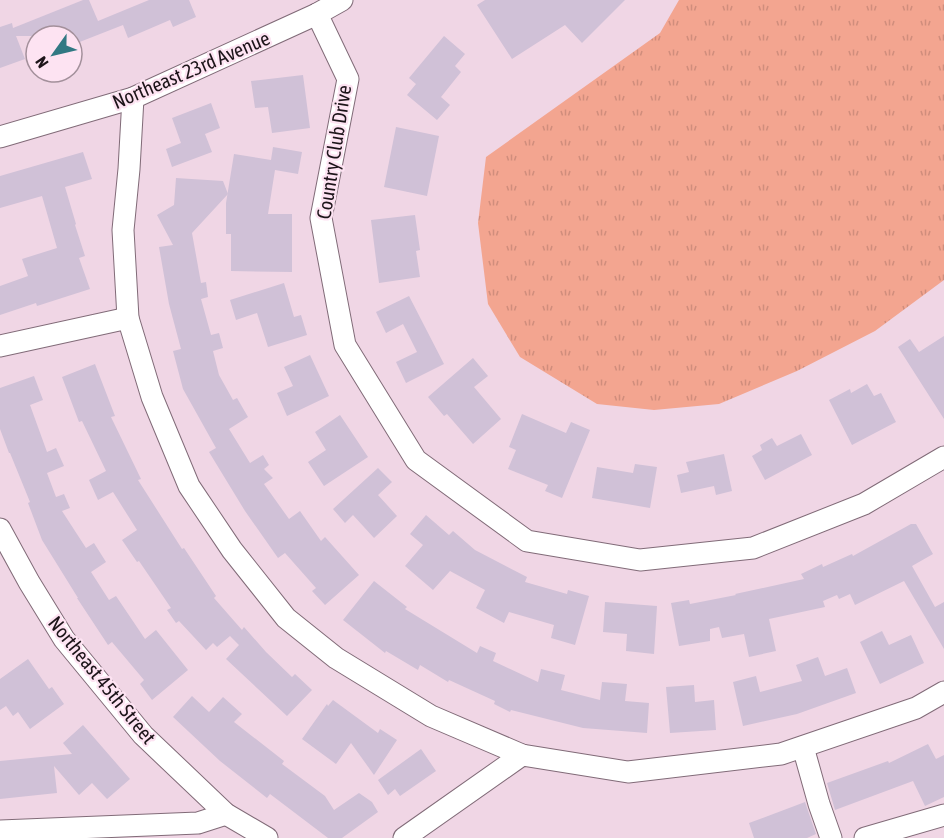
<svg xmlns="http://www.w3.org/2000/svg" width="944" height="838" viewBox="0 0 944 838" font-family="'Asap Condensed',sans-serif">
	<defs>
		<pattern id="grass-tufts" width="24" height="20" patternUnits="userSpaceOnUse" patternTransform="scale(1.5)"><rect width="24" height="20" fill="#f3a590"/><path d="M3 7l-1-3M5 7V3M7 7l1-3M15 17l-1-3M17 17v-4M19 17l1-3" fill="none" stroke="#d08d7c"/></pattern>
	</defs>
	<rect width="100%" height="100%" fill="#f0d6e5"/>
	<!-- grass -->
	<polygon fill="url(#grass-tufts)" points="679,0 944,0 944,280 875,331 797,371 719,404 654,410 597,404 520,357 488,304 478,223 486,157 660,33"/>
	<!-- building -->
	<g fill="#d0c1d7">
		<polygon points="83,0 89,0 98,21 149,0 189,0 196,17 173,27 170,20 128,38 123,25 72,45 72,36 16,36 25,59 0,68 0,27 12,23 13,28"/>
		<polygon points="485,0 625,0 582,43 565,25 512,59 477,5"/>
		<polygon points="444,36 465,54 455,66 461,72 441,97 450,105 437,120 407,95 416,84 409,78"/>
		<polygon points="303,75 310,128 272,133 268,107 255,108 251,81"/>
		<polygon points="211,103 220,128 205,134 212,152 172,167 166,149 181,143 172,118"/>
		<polygon points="396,127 439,136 427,196 384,187"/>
		<polygon points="273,147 302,152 298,174 275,170 268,214 292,214 292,272 231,271 231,234 226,234 226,203 234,154 271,160"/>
		<polygon points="83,152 92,179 65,187 76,224 75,225 85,256 79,258 90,289 37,306 36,303 0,315 0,286 28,276 22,259 57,248 42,196 0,208 0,176"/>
		<polygon points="176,178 223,181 228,194 192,233 201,283 206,282 208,297 201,299 211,335 219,333 223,348 213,351 219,375 233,400 237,398 248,417 229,429 250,463 263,455 269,465 264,469 273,478 264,484 289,519 300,511 321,541 325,537 359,575 325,605 312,591 316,588 285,553 278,558 245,511 209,452 216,448 183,389 173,351 181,349 169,304 159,247 173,245 157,215 174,205"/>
		<polygon points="415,215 420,250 416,251 420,277 379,283 371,220"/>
		<polygon points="284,283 294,317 301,315 307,335 268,347 257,313 236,320 230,300"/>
		<polygon points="409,296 444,364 406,383 396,362 417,352 403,324 386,333 376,312"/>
		<polygon points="944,336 944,419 898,347 910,339 919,352"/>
		<polygon points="310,355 329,396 287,416 277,393 293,386 284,367"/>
		<polygon points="473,358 488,376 474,387 501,419 473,444 447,414 444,416 428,397"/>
		<polygon points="95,364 115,416 111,417 141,479 138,480 182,549 184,548 216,596 214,598 242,630 244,627 266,652 292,677 295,674 312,690 287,716 226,659 239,645 230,636 217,647 213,643 206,650 179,621 176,623 167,610 171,608 139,561 137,562 122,540 137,530 113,492 98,500 89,480 106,471 82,421 79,422 62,377"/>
		<polygon points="34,376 43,400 30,405 47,452 56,448 64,466 47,473 56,497 64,494 70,508 62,511 86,548 94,543 106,562 91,572 109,600 116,596 145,639 156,630 188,670 152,700 140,684 144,680 112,642 108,645 77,598 78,598 42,540 28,503 30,502 10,453 9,453 0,429 0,388"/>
		<polygon points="867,384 874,396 881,393 896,422 852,445 829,400 850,389 851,393"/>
		<polygon points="522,414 566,433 571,422 590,430 562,498 545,491 548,485 508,469 516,450 509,447"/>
		<polygon points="340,415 368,457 324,486 308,462 326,450 315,432"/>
		<polygon points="801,434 812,455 765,480 752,456 762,450 760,445 772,438 777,446"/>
		<polygon points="724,454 732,491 716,495 714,486 681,493 677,475 689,472 686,462"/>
		<polygon points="635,464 657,467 650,508 592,498 597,467 633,473"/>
		<polygon points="378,468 392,482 378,495 397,516 374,538 353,515 345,523 333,509"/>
		<polygon points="426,515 449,535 453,531 475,550 527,577 525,582 567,594 568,590 589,596 575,645 551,638 554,625 509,612 504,623 476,608 485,590 450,571 433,590 405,566 423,545 410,534"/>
		<polygon points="911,524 916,524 933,554 912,566 935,607 944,602 944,649 904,581 855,605 850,594 839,599 837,595 823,601 825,607 769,619 776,651 749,657 744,634 722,638 719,627 710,629 710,641 679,646 671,603 689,600 690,604 736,595 735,594 804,579 801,574 822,564 823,567 852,554 853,556"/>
		<polygon points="374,581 407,607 405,609 477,653 480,646 496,653 493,661 538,682 541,669 565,675 561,690 600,700 602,682 627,684 625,701 649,703 647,733 583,728 511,710 510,712 494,704 495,701 449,680 448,682 420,665 418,670 386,651 385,653 343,620"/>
		<polygon points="605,602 657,606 654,654 626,651 627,634 603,632"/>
		<polygon points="882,631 889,645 911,635 924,663 880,684 860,642"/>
		<polygon points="818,657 825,676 847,668 856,693 797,714 743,726 733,682 756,676 760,692 802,681 796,665"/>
		<polygon points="28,659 49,689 52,687 64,704 30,729 18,712 13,716 6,706 0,710 0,679"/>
		<polygon points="694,685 695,702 714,700 716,730 670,733 666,687"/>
		<polygon points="192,696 209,712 223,697 242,714 234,722 284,761 282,764 325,796 334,810 359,793 372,802 378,812 342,838 328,838 270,794 267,798 220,761 173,717"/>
		<polygon points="333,700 378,733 380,729 397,740 374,775 351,743 336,764 302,739 327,704 328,706"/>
		<polygon points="83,725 130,779 107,799 92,783 79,795 54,766 57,793 0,799 0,761 72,754 63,743"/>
		<polygon points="928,744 936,759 944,755 944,797 925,806 913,781 835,810 827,783 888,761 889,763"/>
		<polygon points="421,749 436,771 400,796 395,789 388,795 378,780"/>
		<polygon points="805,802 816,834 807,838 754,838 749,823"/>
	</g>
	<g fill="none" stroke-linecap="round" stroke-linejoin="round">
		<!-- minor casing -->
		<g stroke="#816b78" stroke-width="23">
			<g id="minor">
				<polyline points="317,14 348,79 321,218 345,345 416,460 527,541 640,560 753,548 864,504 944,457"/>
				<polyline points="133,98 129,169 123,230 128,318 152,397 189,486 232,550 286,618 336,658 431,716 522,755"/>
				<polyline points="0,137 133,98 317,14 342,0"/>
				<polyline points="0,346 128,318"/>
				<polyline points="0,529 29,582 64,639 143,735 226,814 267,838"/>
				<polyline points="803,747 819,804 831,838"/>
				<polyline points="0,831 198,823 226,814"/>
				<polyline points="404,838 522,755 628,772 781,754 916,708 944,692"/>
				<polyline points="865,838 944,815"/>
			</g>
		</g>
		<!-- minor -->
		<use href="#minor" stroke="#fff" stroke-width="21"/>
	</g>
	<g text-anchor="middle" stroke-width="4.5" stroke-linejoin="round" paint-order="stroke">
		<!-- street labels -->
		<g font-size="20" fill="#1c1419" stroke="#fde3f2">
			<text transform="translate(191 70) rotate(-23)" y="7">Northeast 23rd Avenue</text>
			<text transform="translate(334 152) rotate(-81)" y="7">Country Club Drive</text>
			<text transform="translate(102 680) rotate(51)" y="7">Northeast 45th Street</text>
		</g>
	</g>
	<!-- north arrow -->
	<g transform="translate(54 54) rotate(236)"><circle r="28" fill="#fde3f2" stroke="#a3909b" stroke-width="1.5"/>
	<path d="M0-4.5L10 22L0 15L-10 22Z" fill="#317883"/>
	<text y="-9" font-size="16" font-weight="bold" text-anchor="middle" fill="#1c1419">N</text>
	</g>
</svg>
